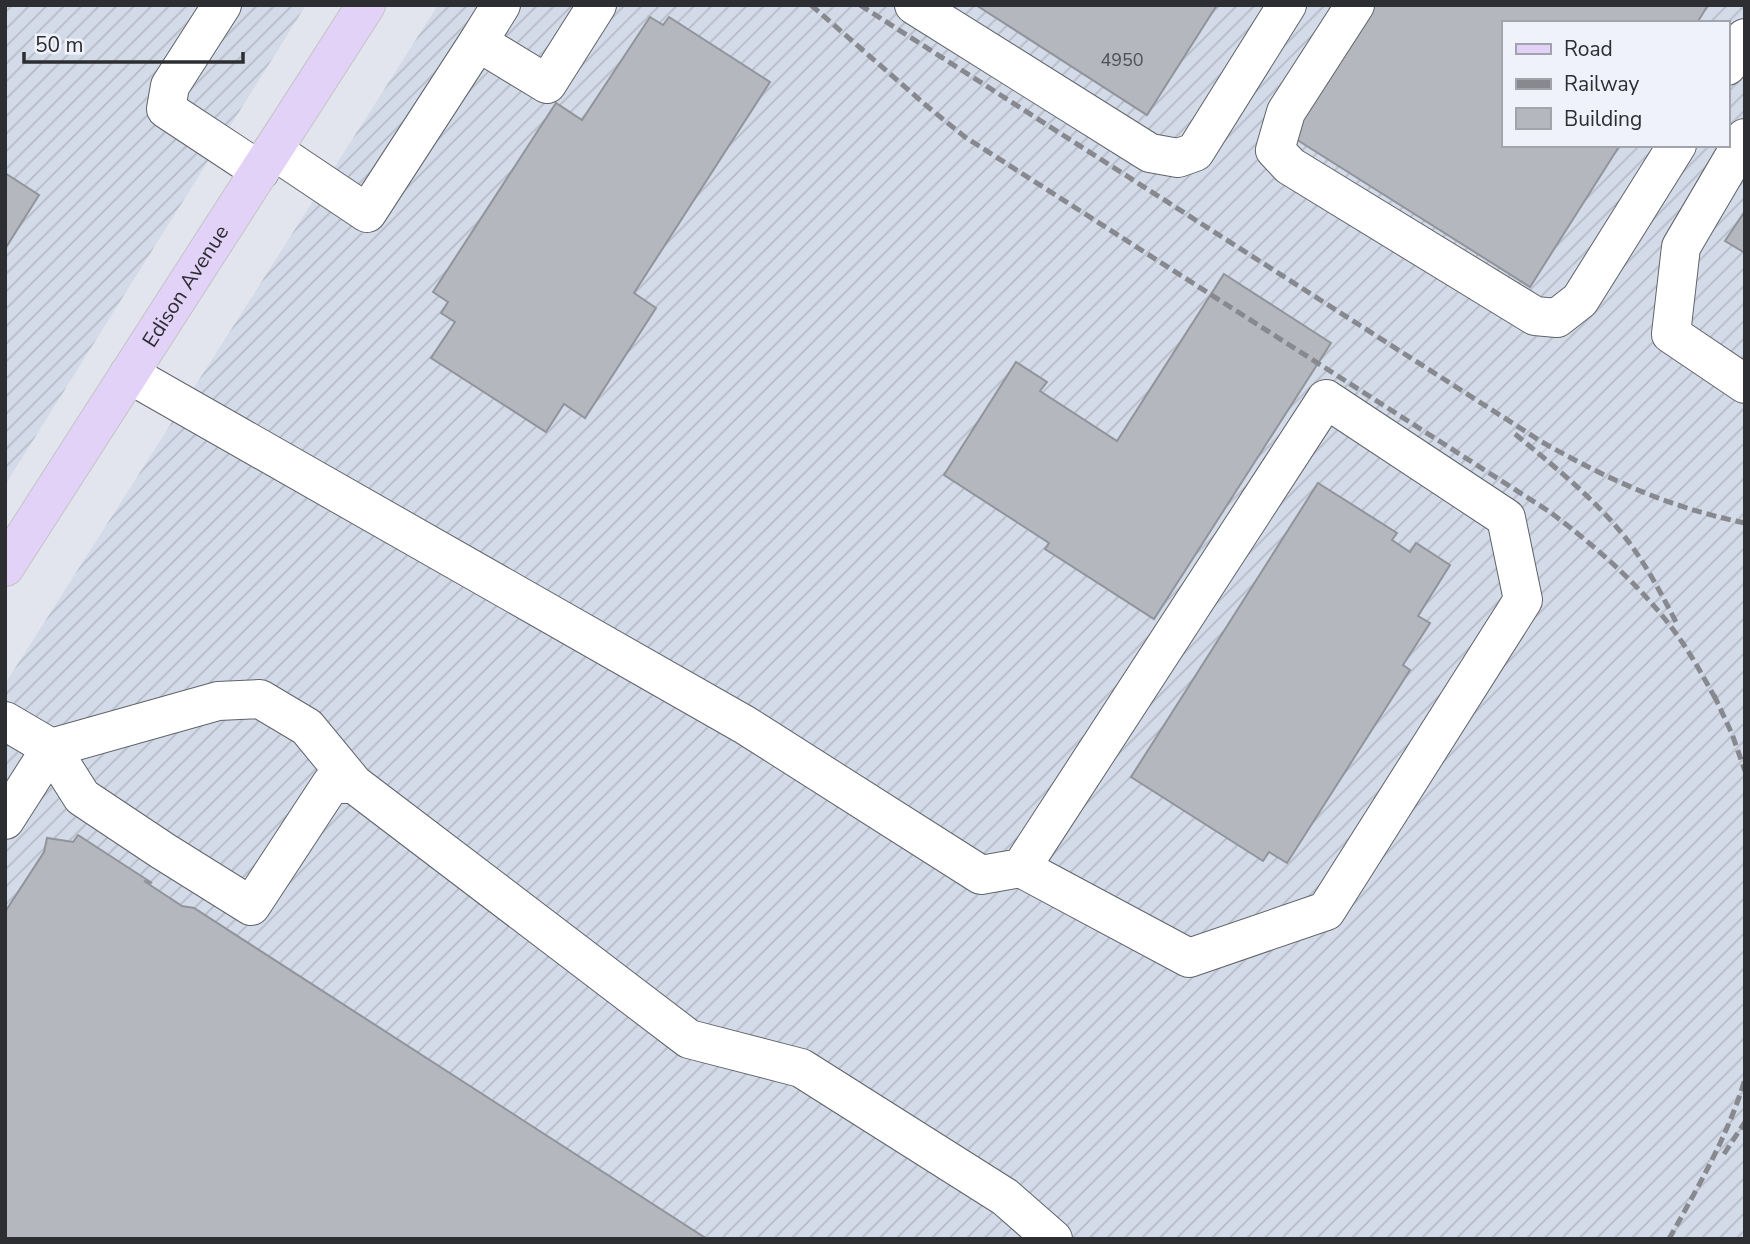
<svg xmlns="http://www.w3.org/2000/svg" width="1750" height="1244" viewBox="0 0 1750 1244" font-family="'Nunito Sans',sans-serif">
	<defs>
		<pattern id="industrial-furrows" width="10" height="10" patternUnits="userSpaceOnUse" patternTransform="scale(1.75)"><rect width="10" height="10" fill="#d3dae8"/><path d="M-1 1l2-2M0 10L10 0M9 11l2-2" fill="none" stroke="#b5bbc7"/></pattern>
	</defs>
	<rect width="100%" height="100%" fill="#e2e5ed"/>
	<!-- industrial -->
	<g fill="url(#industrial-furrows)" fill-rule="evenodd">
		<polygon points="5,5 306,5 5,485"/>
		<path d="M438 5H1745V1239H5V684ZM1503 23H1727V145H1503Z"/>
	</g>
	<!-- building -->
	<g fill="#b4b7be" stroke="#91949b" stroke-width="2">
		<polygon points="976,5 1217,5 1147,115"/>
		<polygon points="1374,5 1708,5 1697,23 1503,23 1503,145 1620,145 1530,287 1291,136"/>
		<polygon points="650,17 663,25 669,17 770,82 634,293 656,308 585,418 564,404 546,432 431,358 455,322 441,313 448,302 433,292 556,103 582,120"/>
		<polygon points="5,173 39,195 5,249"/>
		<polygon points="1745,211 1745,253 1725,241"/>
		<polygon points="1224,274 1331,343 1154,619 1045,549 1049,543 944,475 1016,362 1047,382 1040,391 1117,441"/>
		<polygon points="1318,483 1397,533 1392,540 1410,552 1416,543 1450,565 1418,616 1430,623 1403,665 1410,670 1287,863 1269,852 1263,861 1131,777"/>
		<polygon points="78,835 152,883 144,881 182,906 194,908 707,1239 5,1239 5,912 44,852 47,838 73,842"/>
	</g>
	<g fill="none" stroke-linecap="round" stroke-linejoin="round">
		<!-- minor casing -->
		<g stroke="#606369" stroke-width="40">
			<g id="minor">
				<polyline points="222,5 170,86 166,109 260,171"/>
				<polyline points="914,5 1150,153 1178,158 1195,152 1287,5"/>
				<polyline points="1355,5 1286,112 1275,150 1290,166 1535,316 1557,318 1580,300 1677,145"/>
				<polyline points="478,42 501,5"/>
				<polyline points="1727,66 1745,38"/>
				<polyline points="1745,138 1681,247 1671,334 1745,384"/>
				<polyline points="273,150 367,213 478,42 547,84 597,5"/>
				<polyline points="129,374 745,725 981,875 1021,868 1326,399 1506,518 1523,600 1326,911 1189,958 1021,868"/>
				<polyline points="5,721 51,748 5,820"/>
				<polyline points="354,784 331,784 251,906 163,851 82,797 51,748 218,701 260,699 307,727 354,784 689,1039 801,1068 1005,1197 1053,1239"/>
			</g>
		</g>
		<!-- major casing -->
		<g stroke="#c4c4c5" stroke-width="40">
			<g id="major">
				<path id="s1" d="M5 567 366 5"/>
			</g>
		</g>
		<!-- minor -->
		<use href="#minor" stroke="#fff" stroke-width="38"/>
		<!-- major -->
		<use href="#major" stroke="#e2d2f8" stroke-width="38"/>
		<!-- rail -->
		<g stroke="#87898f" stroke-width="5" stroke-dasharray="10 5" stroke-linecap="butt">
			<path d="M811 5 928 107 965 137 1550 512C1599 549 1647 591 1682 642 1695 661 1706 682 1718 703"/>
			<path d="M860 5 1542 442C1609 480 1668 507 1745 523"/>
			<path d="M1515 434C1556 468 1599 502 1631 545 1649 570 1663 597 1677 624"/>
			<polyline points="1714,695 1732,734 1745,771"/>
			<polyline points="1724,1154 1745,1122"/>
			<path d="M1669 1239C1698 1187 1728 1136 1745 1079"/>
		</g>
	</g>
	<g text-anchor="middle" stroke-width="6" stroke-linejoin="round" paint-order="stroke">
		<!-- number labels -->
		<g font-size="18" fill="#4f5054">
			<text x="1122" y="66">4950</text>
		</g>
		<!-- street labels -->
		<g font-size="21" fill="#2d2e31" stroke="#eff2fa">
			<text dy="7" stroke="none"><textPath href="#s1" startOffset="334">Edison Avenue</textPath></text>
		</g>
	</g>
	<!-- border -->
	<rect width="1750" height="1244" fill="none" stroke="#2d2e31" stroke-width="14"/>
	<!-- legend -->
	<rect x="1502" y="21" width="228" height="126" fill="#eff2fa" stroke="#a1a4aa" stroke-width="2"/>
	<rect x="1516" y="44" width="35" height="10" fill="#e2d2f8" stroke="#a1a4aa" stroke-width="2"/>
	<text x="1564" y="56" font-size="21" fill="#2d2e31">Road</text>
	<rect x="1516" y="79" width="35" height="10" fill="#87898f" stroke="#a1a4aa" stroke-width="2"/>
	<text x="1564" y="91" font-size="21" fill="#2d2e31">Railway</text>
	<rect x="1516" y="108" width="35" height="21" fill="#b4b7be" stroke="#a1a4aa" stroke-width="2"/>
	<text x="1564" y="126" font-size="21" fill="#2d2e31">Building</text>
	<!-- scale -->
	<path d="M24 52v10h219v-10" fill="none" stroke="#2d2e31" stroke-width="3.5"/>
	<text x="35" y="52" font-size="21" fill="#2d2e31" stroke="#eff2fa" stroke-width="5" paint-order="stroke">50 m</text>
</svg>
